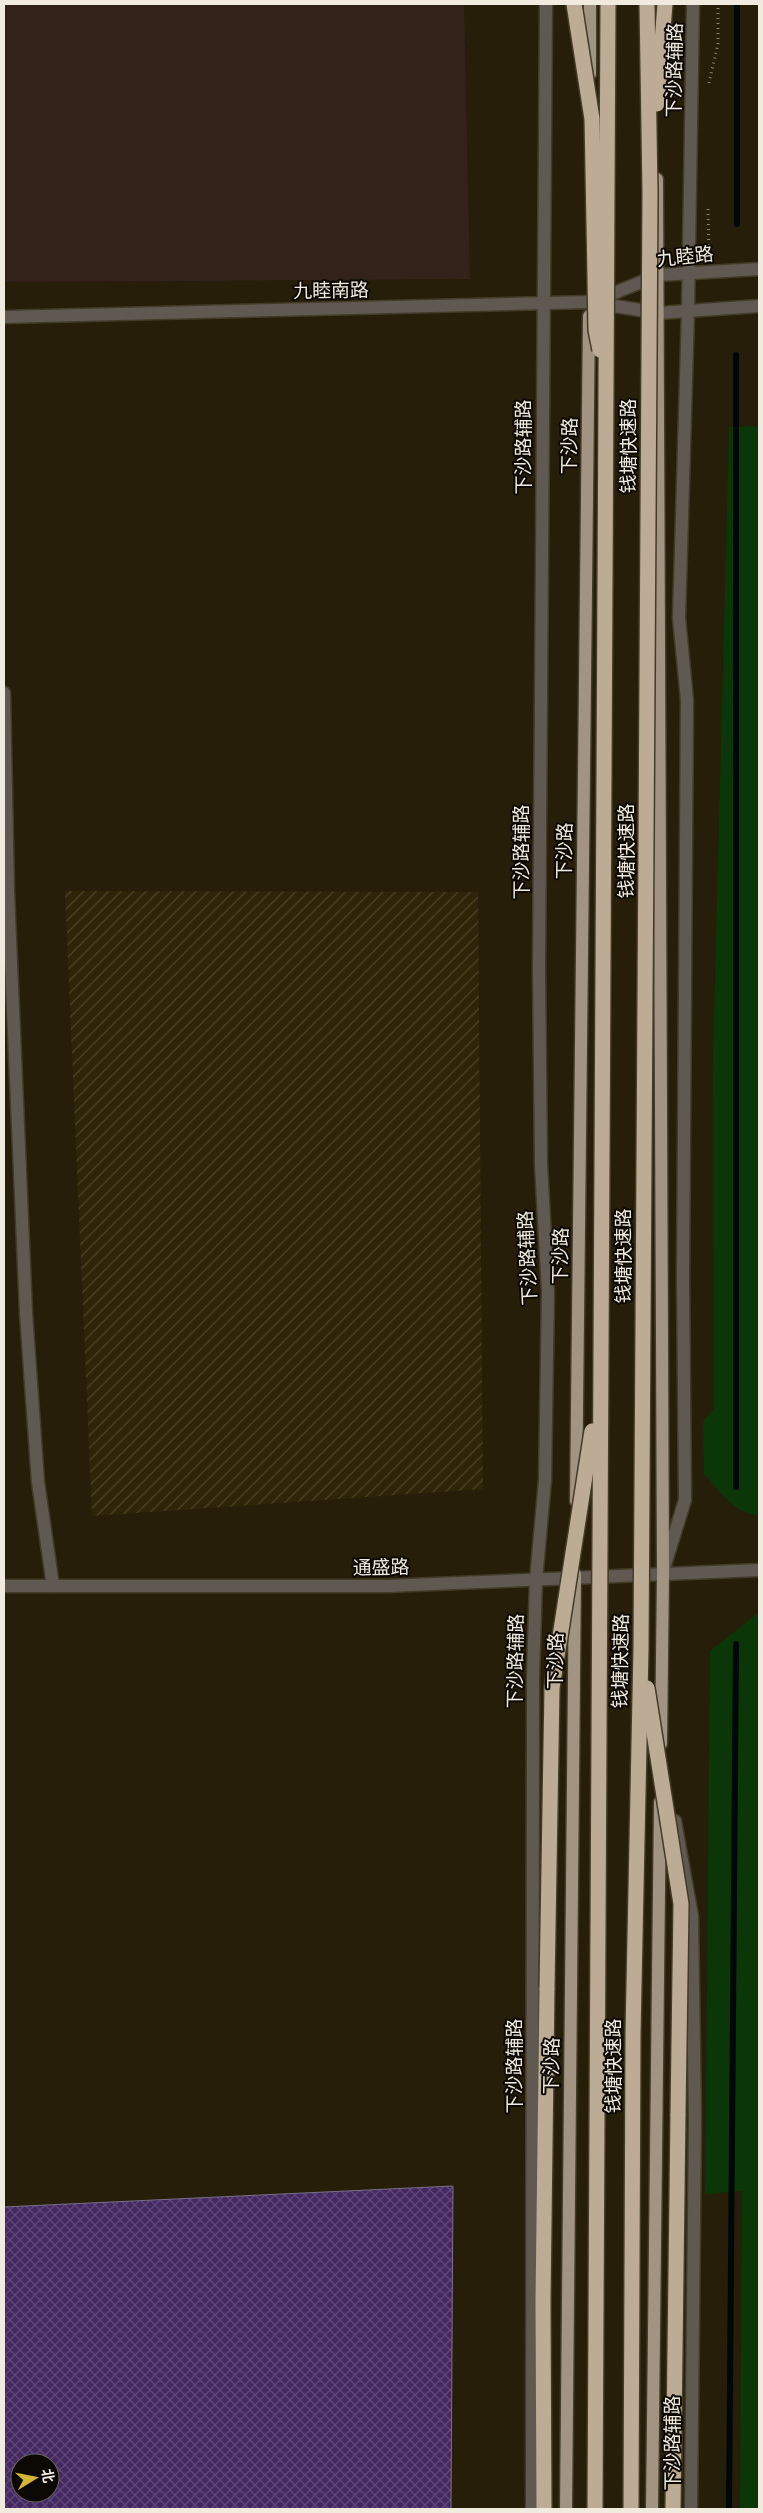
<svg xmlns="http://www.w3.org/2000/svg" width="763" height="2513" viewBox="0 0 763 2513" font-family="'Alegreya Sans','Noto Sans SC',sans-serif">
	<defs>
		<pattern id="industrial-furrows" width="10" height="10" patternUnits="userSpaceOnUse" patternTransform="scale(1.25)"><rect width="10" height="10" fill="#2e2407"/><path d="M-1 1l2-2M0 10L10 0M9 11l2-2" fill="none" stroke="#4d442b"/></pattern>
		<pattern id="building-cross-hatch" width="8" height="8" patternUnits="userSpaceOnUse" patternTransform="scale(1.25)"><rect width="8" height="8" fill="#442862"/><path d="M0 0l8 8M0 8l8-8" fill="none" stroke="#5f4778"/></pattern>
	</defs>
	<rect width="100%" height="100%" fill="#261e09"/>
	<!-- commercial -->
	<polygon fill="#322219" points="4,4 464,4 470,279 4,282"/>
	<!-- industrial -->
	<polygon fill="url(#industrial-furrows)" points="65,891 478,892 483,1489 92,1516"/>
	<!-- park -->
	<g fill="#0b3607">
		<path d="M759 426V1515C735 1515 719 1490 704 1474L703 1421 714 1409 713 1054 729 427Z"/>
		<polygon points="759,1612 759,2509 740,2509 742,2191 705,2194 710,1651"/>
	</g>
	<g fill="none" stroke-linecap="round" stroke-linejoin="round">
		<!-- stream -->
		<g stroke="#00070a" stroke-width="6">
			<polyline points="737,224 737,4"/>
			<polyline points="736,1487 736,355"/>
			<polyline points="729,2509 736,1644"/>
		</g>
	</g>
	<!-- building -->
	<path fill="url(#building-cross-hatch)" stroke="#797087" fill-rule="evenodd" d="M453 2186 451 2509H4V2207ZM20 2463H50V2493H20Z"/>
	<g fill="none" stroke-linecap="round" stroke-linejoin="round">
		<!-- minor casing -->
		<g stroke="#423b27" stroke-width="15">
			<g id="minor">
				<polyline points="599,299 659,275 759,269"/>
				<polyline points="4,317 589,302 659,313 759,306"/>
				<polyline points="4,693 8,892 26,1313 38,1482 53,1586"/>
				<polyline points="664,1568 685,1500 683,1279 687,700 679,618 688,311 693,4"/>
				<polyline points="4,1586 388,1586 759,1570"/>
				<polyline points="675,1821 692,1916 695,2120 691,2509"/>
				<polyline points="532,2509 533,1677 536,1580 545,1480 548,1292 541,1164 539,969 546,4"/>
			</g>
		</g>
		<!-- major casing -->
		<g stroke="#423b27" stroke-width="15">
			<g id="major">
				<polyline points="590,74 590,4"/>
				<polyline points="657,179 663,1573 661,1744"/>
				<polyline points="576,1501 589,316"/>
				<polyline points="566,2509 575,1574"/>
				<polyline points="652,2509 660,1802"/>
			</g>
		</g>
		<!-- highway casing -->
		<g stroke="#423b27" stroke-width="18">
			<g id="highway">
				<polyline points="544,2509 543,2301 547,1988"/>
				<polyline points="673,2509 678,2114"/>
			</g>
		</g>
		<!-- path -->
		<g stroke="#888170" stroke-width="3" stroke-dasharray="1 4" stroke-linecap="butt">
			<polyline points="709,83 718,44 718,4"/>
			<polyline points="708,209 709,256"/>
		</g>
		<!-- minor -->
		<use href="#minor" stroke="#605951" stroke-width="12"/>
		<!-- major -->
		<use href="#major" stroke="#a29482" stroke-width="12"/>
		<!-- highway -->
		<use href="#highway" stroke="#bcab95" stroke-width="15"/>
		<!-- highway-bridge casing -->
		<g stroke="#423b27" stroke-width="18" stroke-linecap="butt">
			<g id="highway-bridge">
				<polyline points="574,4 592,119 596,330 600,350"/>
				<polyline points="657,104 665,4"/>
				<polyline points="647,1688 681,1904 678,2114"/>
				<polyline points="547,1988 552,1688 592,1431"/>
				<polyline points="595,2509 608,4"/>
				<polyline points="631,2509 633,2034 641,1648 650,193 647,4"/>
			</g>
		</g>
		<!-- highway-bridge -->
		<use href="#highway-bridge" stroke="#bcab95" stroke-width="15"/>
	</g>
	<g text-anchor="middle" stroke-width="4" stroke-linejoin="round" paint-order="stroke">
		<!-- street labels -->
		<g font-size="19" fill="#f0ebde" stroke="#0c0803">
			<text transform="translate(674 70) rotate(-89)" y="7">下沙路辅路</text>
			<text transform="translate(685 256) rotate(-6)" y="7">九睦路</text>
			<text transform="translate(331 290) rotate(-1)" y="7">九睦南路</text>
			<text transform="translate(569 446) rotate(-89)" y="7">下沙路</text>
			<text transform="translate(628 446) rotate(-90)" y="7">钱塘快速路</text>
			<text transform="translate(523 447) rotate(-90)" y="7">下沙路辅路</text>
			<text transform="translate(564 851) rotate(-89)" y="7">下沙路</text>
			<text transform="translate(626 851) rotate(-90)" y="7">钱塘快速路</text>
			<text transform="translate(521 852) rotate(-90)" y="7">下沙路辅路</text>
			<text transform="translate(560 1256) rotate(-89)" y="7">下沙路</text>
			<text transform="translate(623 1256) rotate(-90)" y="7">钱塘快速路</text>
			<text transform="translate(527 1258) rotate(-93)" y="7">下沙路辅路</text>
			<text transform="translate(381 1567) rotate(-1)" y="7">通盛路</text>
			<text transform="translate(515 1661) rotate(-89)" y="7">下沙路辅路</text>
			<text transform="translate(555 1661) rotate(-89)" y="7">下沙路</text>
			<text transform="translate(620 1661) rotate(-89)" y="7">钱塘快速路</text>
			<text transform="translate(514 2066) rotate(-90)" y="7">下沙路辅路</text>
			<text transform="translate(551 2066) rotate(-89)" y="7">下沙路</text>
			<text transform="translate(613 2066) rotate(-90)" y="7">钱塘快速路</text>
			<text transform="translate(672 2443) rotate(-90)" y="7">下沙路辅路</text>
		</g>
	</g>
	<!-- border -->
	<rect width="763" height="2513" fill="none" stroke="#f0ebde" stroke-width="10"/>
	<!-- north arrow -->
	<g transform="translate(35 2478) rotate(80)"><circle r="24" fill="#0c0803" stroke="#67635b"/>
	<path d="M0-4L9 19L0 12L-9 19Z" fill="#d5b534"/>
	<text y="-8" font-size="14" font-weight="bold" text-anchor="middle" fill="#f0ebde">北</text>
	</g>
</svg>
